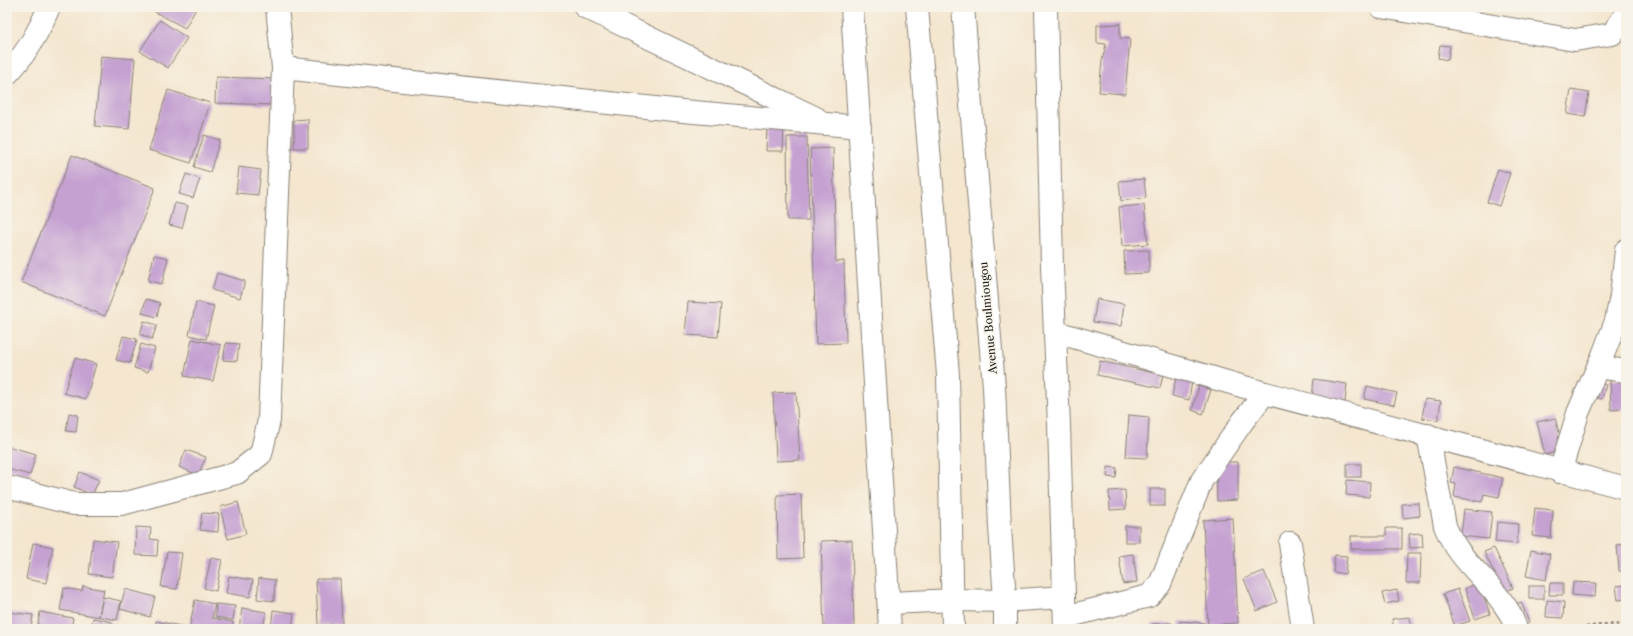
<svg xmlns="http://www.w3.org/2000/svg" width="1633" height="636" viewBox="0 0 1633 636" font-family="'Libre Caslon Text',serif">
	<rect width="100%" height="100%" fill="#f7f3e8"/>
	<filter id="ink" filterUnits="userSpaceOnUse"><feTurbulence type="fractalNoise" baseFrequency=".025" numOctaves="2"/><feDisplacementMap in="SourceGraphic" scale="8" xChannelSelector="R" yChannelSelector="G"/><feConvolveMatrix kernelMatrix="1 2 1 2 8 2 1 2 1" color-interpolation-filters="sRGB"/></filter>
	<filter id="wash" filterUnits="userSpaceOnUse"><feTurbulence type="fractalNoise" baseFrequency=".012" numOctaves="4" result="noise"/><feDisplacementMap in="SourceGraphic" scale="16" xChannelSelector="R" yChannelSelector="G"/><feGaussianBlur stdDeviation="0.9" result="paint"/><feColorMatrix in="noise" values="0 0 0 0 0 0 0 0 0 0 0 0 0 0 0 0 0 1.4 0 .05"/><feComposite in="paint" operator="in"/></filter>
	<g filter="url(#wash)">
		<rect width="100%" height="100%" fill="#f4e6cf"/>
		<g id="blocks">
			<!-- building -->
			<g fill="#c5a1d2">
				<polygon points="158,7 197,7 185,28 155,12"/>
				<polygon points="160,20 187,38 168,68 140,51"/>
				<polygon points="1120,24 1120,38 1130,39 1125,94 1099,92 1102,61 1106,44 1097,43 1097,25"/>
				<polygon points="1440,45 1450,46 1448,60 1438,58"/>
				<polygon points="101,56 135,59 129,129 95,126"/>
				<polygon points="216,77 276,79 274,105 215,103"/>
				<polygon points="168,90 210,103 191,163 149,150"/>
				<polygon points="1571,90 1589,93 1585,117 1567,114"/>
				<polygon points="308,119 308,148 294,148 294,120"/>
				<polygon points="767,126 784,126 783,151 766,151"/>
				<polygon points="204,135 220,140 210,172 194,167"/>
				<polygon points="787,137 807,137 809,220 788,220"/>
				<polygon points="833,148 836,262 844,261 846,343 816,344 810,149"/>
				<polygon points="72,155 155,188 105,316 21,282"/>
				<polygon points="239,167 261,170 258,195 236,193"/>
				<polygon points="1498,169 1510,173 1499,206 1487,202"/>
				<polygon points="186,174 200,179 193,198 179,194"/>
				<polygon points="1144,179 1146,198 1121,201 1119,181"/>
				<polygon points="175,203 188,206 182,228 169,225"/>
				<polygon points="1144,205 1148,244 1122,246 1119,207"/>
				<polygon points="1149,250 1149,273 1125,274 1124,251"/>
				<polygon points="154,255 168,258 162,284 148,281"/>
				<polygon points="217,273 245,281 240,298 212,290"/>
				<polygon points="146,299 160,303 157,317 142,313"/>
				<polygon points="1097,299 1124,304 1121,326 1093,322"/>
				<polygon points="196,302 214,306 206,339 189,335"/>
				<polygon points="688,302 721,304 718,337 685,335"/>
				<polygon points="144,321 157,325 152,339 140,334"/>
				<polygon points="123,336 137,339 130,363 116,360"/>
				<polygon points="192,339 221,345 213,381 184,376"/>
				<polygon points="226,343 239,344 237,361 223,360"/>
				<polygon points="141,344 155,348 148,372 134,368"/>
				<polygon points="75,358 96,364 86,399 64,393"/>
				<polygon points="1100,361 1163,375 1160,388 1097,375"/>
				<polygon points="1176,378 1192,381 1189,400 1172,396"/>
				<polygon points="1314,379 1347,384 1345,402 1312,398"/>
				<polygon points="1626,379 1626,409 1611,410 1610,380"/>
				<polygon points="1594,382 1606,385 1602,399 1590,396"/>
				<polygon points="1199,386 1211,390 1203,414 1192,410"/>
				<polygon points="1367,386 1397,393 1394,405 1364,399"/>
				<polygon points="796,392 800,460 776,461 773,393"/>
				<polygon points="1425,399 1441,401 1438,420 1422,418"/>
				<polygon points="69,413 78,415 76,432 66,431"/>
				<polygon points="1129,415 1149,417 1147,458 1126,457"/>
				<polygon points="1555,418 1564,450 1545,455 1537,422"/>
				<polygon points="7,446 36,454 30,475 7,469"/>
				<polygon points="186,450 206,457 198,475 179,467"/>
				<polygon points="1216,462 1238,462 1238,500 1217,501"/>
				<rect x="1347" y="464" width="14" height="13"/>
				<polygon points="1108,467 1117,468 1116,478 1107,477"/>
				<polygon points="1454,467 1503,478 1499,497 1484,494 1482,502 1454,497 1456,484 1451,483"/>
				<polygon points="80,472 99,480 92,495 74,487"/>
				<polygon points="1347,480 1370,482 1369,497 1346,495"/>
				<rect x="1150" y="489" width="15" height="17"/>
				<polygon points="1125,490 1126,509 1110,510 1109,491"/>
				<polygon points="801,494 803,558 778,559 777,495"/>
				<polygon points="238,502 246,534 228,539 220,507"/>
				<polygon points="1419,503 1420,516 1403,518 1402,504"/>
				<polygon points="1535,508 1553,510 1551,538 1532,536"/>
				<polygon points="1464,509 1492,512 1489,539 1461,536"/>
				<polygon points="202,513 219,514 218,532 200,530"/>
				<polygon points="1233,518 1238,623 1208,625 1203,520"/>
				<polygon points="1497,522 1518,524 1517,544 1495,542"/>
				<rect x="1125" y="526" width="14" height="16"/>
				<polygon points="136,527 151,528 150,539 158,540 157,556 135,555"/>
				<polygon points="1386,528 1402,528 1402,549 1351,549 1351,536 1386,536"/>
				<polygon points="1422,533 1423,547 1410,548 1409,534"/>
				<polygon points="93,539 117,542 112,577 89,574"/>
				<polygon points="852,540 854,629 824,629 821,541"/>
				<polygon points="33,543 53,547 46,583 26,579"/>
				<polygon points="1626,544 1626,571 1619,571 1617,545"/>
				<polygon points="1494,548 1513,588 1504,592 1484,552"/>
				<polygon points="1531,550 1550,554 1546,580 1526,576"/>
				<polygon points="167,552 182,553 177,589 161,587"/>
				<polygon points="1407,553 1421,553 1420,583 1406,583"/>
				<polygon points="1133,554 1137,582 1123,584 1119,556"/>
				<polygon points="1335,555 1347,556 1345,574 1333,572"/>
				<polygon points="211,558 222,560 216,591 204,588"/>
				<polygon points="1264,571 1277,602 1257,611 1244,579"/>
				<polygon points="229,576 253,580 250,597 226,593"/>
				<polygon points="259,578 275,580 274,601 257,599"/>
				<polygon points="316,579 340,579 342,624 318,625"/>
				<polygon points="1573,582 1596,583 1595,597 1572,595"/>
				<polygon points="1479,583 1490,614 1475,619 1465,588"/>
				<polygon points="1550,583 1563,583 1563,595 1549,595"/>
				<polygon points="1626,585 1626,599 1618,600 1616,586"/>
				<polygon points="83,586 104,590 99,616 103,597 121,601 117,620 60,610 64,588 82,591"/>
				<rect x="1529" y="586" width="15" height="13"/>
				<polygon points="125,589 155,597 150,617 120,609"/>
				<polygon points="1458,589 1470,621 1455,626 1443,594"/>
				<polygon points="1397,590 1399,601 1385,604 1382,593"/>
				<polygon points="195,600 215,604 212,618 233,622 232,629 189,629"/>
				<polygon points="1547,600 1564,602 1563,618 1546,617"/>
				<polygon points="1521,602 1529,622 1525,624 1516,604"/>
				<polygon points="216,604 235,606 233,620 215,617"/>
				<polygon points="242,608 266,612 263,629 239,629"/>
				<polygon points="273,610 294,613 292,629 271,629"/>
				<polygon points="7,612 33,615 31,629 7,629"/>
				<polygon points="40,612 73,618 71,629 37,629"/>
				<polygon points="1410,617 1412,629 1394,629 1392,619"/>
				<polygon points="93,618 112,622 111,629 91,629"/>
				<polygon points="156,621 186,627 186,629 155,629"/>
				<polygon points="1180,621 1205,623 1204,629 1179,629"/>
				<polygon points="1172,623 1172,629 1152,629 1152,624"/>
				<polygon points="117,625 133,628 133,629 116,629"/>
				<polygon points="1247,626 1262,627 1262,629 1247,629"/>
			</g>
		</g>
	</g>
	<g filter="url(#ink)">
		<use href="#blocks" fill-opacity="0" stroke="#888176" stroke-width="1"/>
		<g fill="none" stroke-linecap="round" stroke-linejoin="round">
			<!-- minor casing -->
			<g stroke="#888176" stroke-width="24">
				<g id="minor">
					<polyline points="585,7 816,118"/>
					<polyline points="852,7 890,629"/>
					<polyline points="1046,7 1052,266 1059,425 1065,629"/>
					<polyline points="1381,7 1575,40 1612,34 1626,14"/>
					<polyline points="283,68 683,111 860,127"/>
					<path d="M7 74C26 55 39 31 49 7"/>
					<polyline points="1056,332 1265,393 1626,488"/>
					<polyline points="1598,367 1626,371"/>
					<path d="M1428 435 1445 526C1459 562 1490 580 1509 612 1512 617 1514 623 1516 629"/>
					<polyline points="1560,472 1578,413 1603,355 1616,321 1621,296 1626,250"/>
					<polyline points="7,487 74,504 122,504 237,473 261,454 269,420 283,68 277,7"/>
					<polyline points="1290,543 1303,629"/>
					<polyline points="890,603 953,600 1005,601 1064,597"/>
					<polyline points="1065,617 1149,596 1160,584 1202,480 1243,421 1265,393"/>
				</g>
			</g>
			<!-- trunk casing -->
			<g stroke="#888176" stroke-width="24">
				<g id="trunk">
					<polyline points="917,7 948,375 953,629"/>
					<polyline points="963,7 994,387 1000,527 1005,601 1005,629"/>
				</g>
			</g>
			<!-- path -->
			<polyline stroke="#888176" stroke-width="2.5" stroke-dasharray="3 3" stroke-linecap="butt" points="1568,629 1602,625 1626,624"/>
			<!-- minor -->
			<use href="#minor" stroke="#fff" stroke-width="22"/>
			<!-- trunk -->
			<use href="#trunk" stroke="#fff" stroke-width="22"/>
		</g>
	</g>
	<g text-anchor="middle" stroke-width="3" stroke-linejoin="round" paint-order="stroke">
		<!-- street labels -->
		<g font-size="11" fill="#1c1c1c" stroke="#f7f3e8">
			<text transform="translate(988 318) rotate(-95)" y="4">Avenue Boulmiougou</text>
		</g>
	</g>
	<!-- margin -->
	<rect width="1633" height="636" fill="none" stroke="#f7f3e8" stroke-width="24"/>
</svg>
